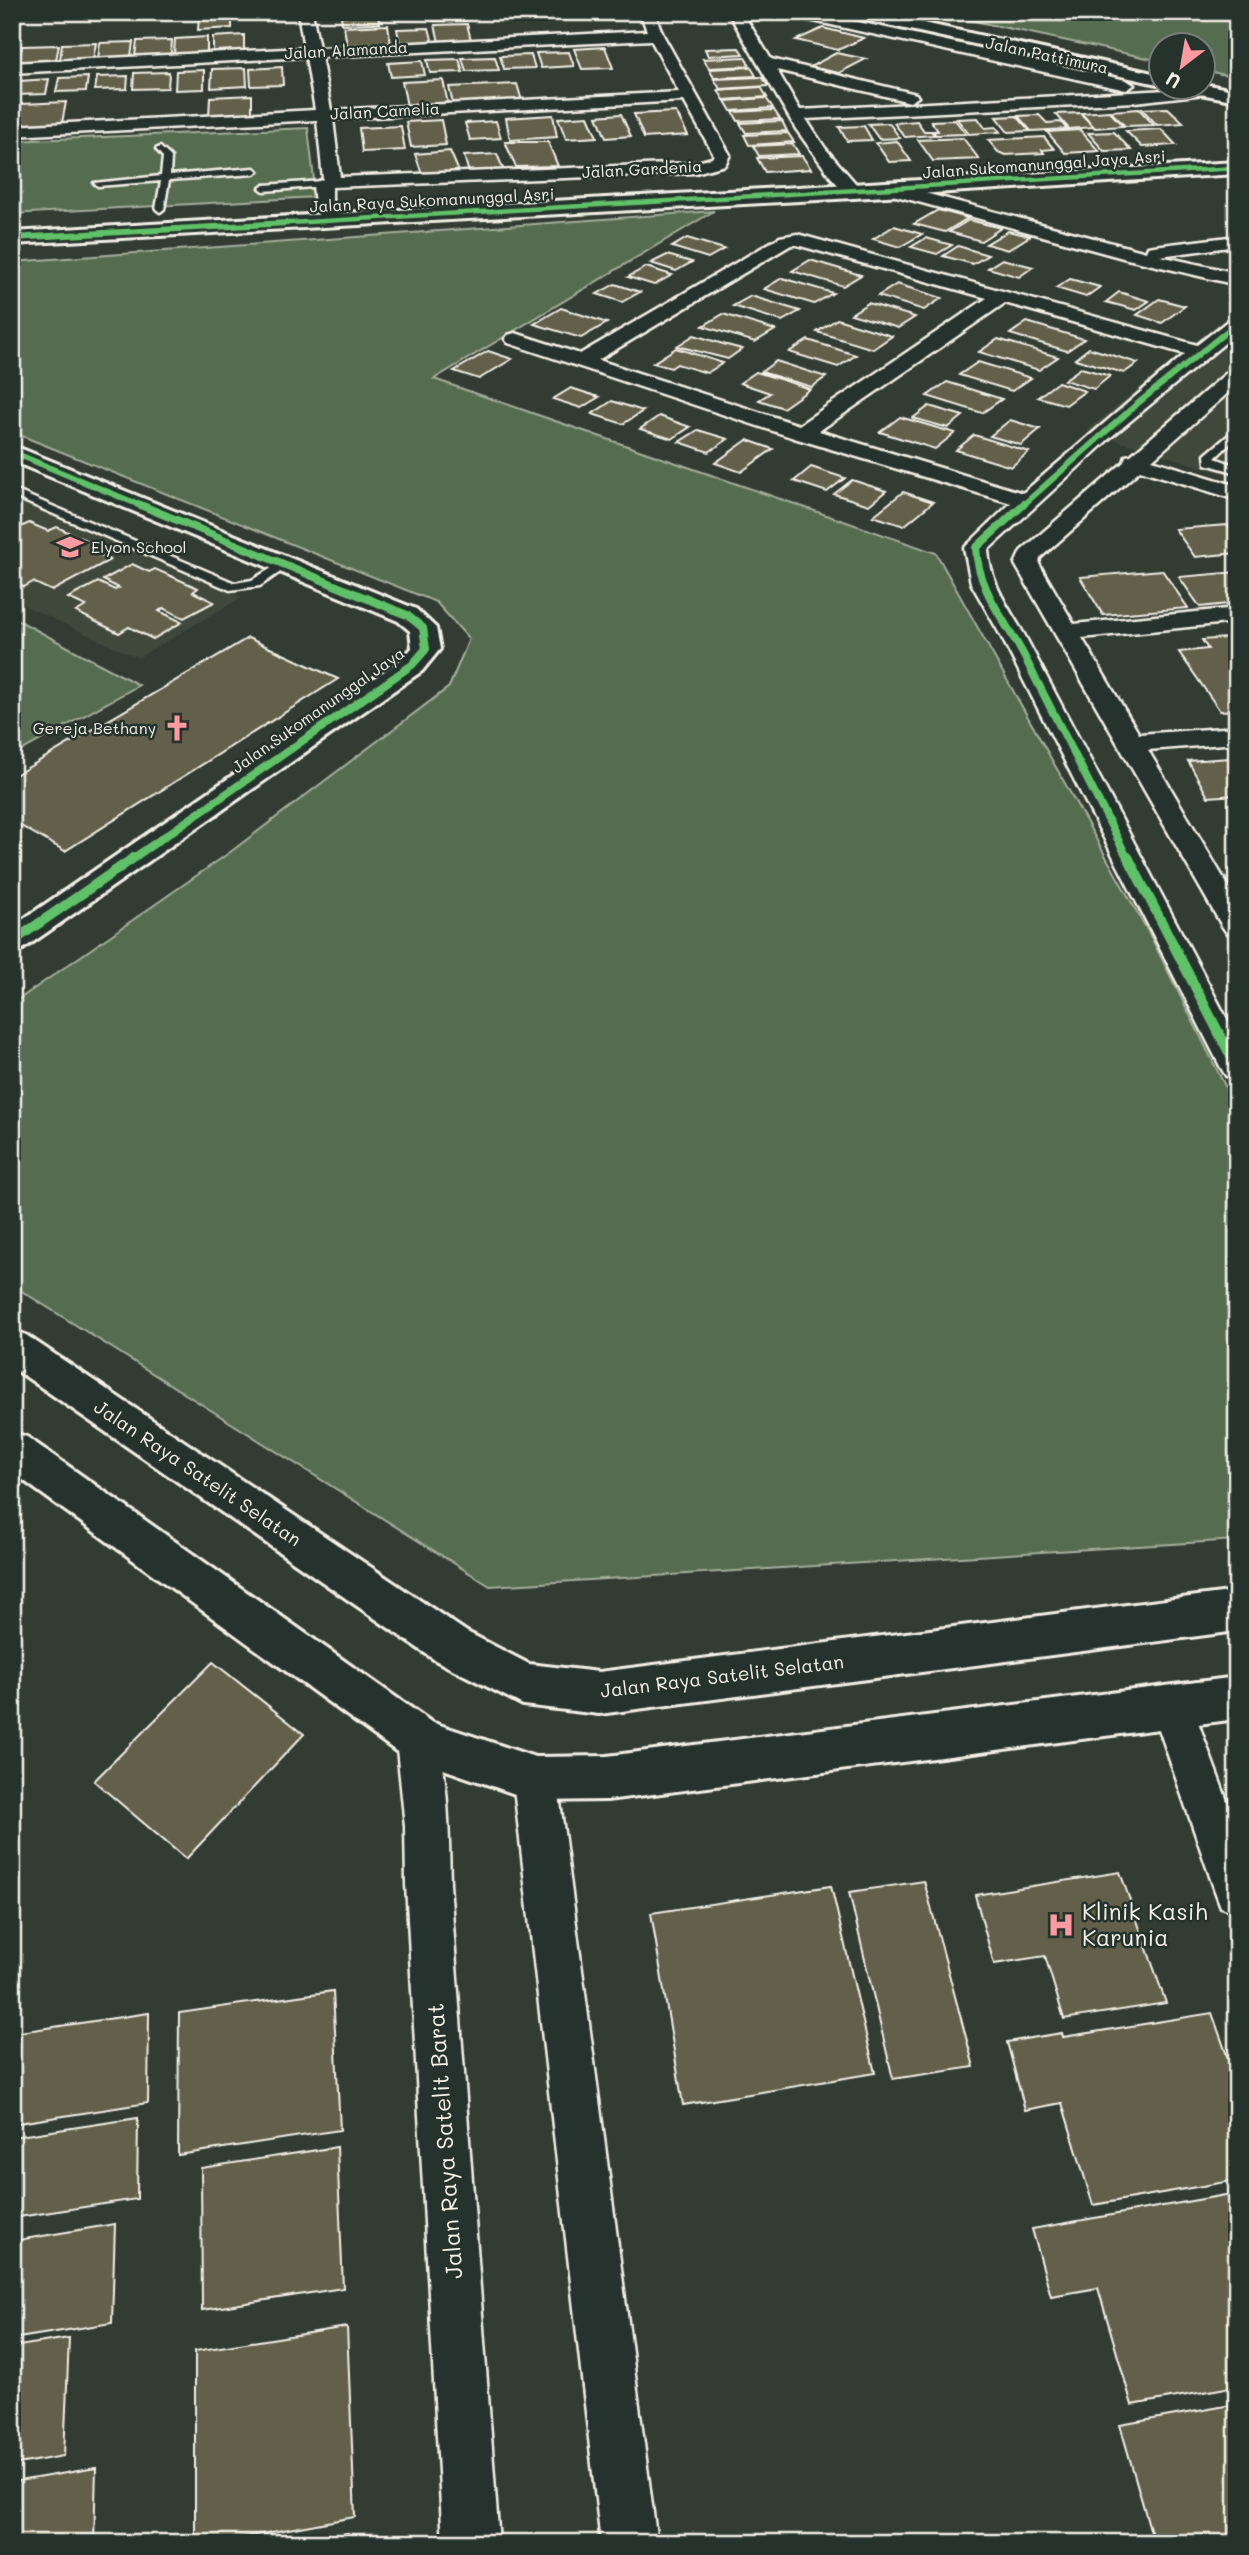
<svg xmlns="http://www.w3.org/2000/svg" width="1249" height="2555" viewBox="0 0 1249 2555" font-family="Mali,sans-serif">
	<rect width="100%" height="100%" fill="#323c33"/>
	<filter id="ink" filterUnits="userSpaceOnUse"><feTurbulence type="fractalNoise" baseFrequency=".0143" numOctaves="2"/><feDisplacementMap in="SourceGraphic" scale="14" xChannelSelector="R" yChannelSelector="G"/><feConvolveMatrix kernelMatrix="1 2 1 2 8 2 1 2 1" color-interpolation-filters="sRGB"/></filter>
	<g filter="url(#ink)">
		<!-- built -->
		<g fill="#40473a">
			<polygon points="1217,324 1237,330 1237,478 1086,431"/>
			<polygon points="12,497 242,597 138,658 12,600"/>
		</g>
		<!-- green -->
		<g fill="#566c51" stroke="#a5ae9c" stroke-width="2">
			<polygon points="932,12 1237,12 1237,78 1204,70 1204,46 1162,46 1161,61"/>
			<polygon points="308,128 316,197 12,214 12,141"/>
			<polygon points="714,211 434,379 936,553 1151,937 1237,1110 1237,1540 490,1586 12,1285 12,1004 229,853 449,687 469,639 436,602 12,432 12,262"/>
			<polygon points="12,617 139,685 12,756"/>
		</g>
		<!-- building -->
		<g fill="#62604c" stroke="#f4f1e8" stroke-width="2">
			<polygon points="431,12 465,12 467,20 433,21"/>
			<polygon points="503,12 543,12 544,17 504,18"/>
			<polygon points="232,15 232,28 198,30 199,16"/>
			<polygon points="378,15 380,23 342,24 341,16"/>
			<polygon points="467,24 471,40 439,42 435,25"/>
			<polygon points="388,25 391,44 347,46 344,27"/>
			<polygon points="429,28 433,43 400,45 397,29"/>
			<polygon points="823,28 864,38 838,50 796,40"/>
			<polygon points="244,35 244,52 213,54 213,37"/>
			<polygon points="207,37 207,53 174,55 175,39"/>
			<polygon points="172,40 171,55 135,56 137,41"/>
			<polygon points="133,42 131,57 98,58 100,43"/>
			<polygon points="96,43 93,59 60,60 62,44"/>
			<polygon points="59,45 56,60 19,62 22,46"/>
			<polygon points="605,47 613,68 582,69 574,49"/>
			<polygon points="739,48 743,54 708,56 705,49"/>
			<polygon points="569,52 574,66 541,68 536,53"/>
			<polygon points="836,53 866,59 839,73 810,67"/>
			<polygon points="531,55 535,68 504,69 500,56"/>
			<polygon points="495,57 499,70 466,71 462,58"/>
			<polygon points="745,57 750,66 709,68 703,59"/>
			<polygon points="459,59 463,72 430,73 427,60"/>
			<polygon points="422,61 425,75 391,77 388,63"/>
			<polygon points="282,67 283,85 251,86 250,69"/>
			<polygon points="751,67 756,76 714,78 709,69"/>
			<polygon points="246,68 247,86 211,88 212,69"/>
			<polygon points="204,70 204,89 175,90 176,71"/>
			<polygon points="169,72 168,88 133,89 134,73"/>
			<polygon points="128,76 127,89 95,90 97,77"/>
			<polygon points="88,77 86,91 56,92 59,78"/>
			<polygon points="762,77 768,86 720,89 714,79"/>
			<polygon points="49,79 46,94 15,95 19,81"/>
			<polygon points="443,80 448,104 407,106 402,82"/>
			<polygon points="517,84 522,101 453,104 449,87"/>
			<polygon points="761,87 767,97 724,100 718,90"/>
			<polygon points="252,95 252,114 209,116 210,97"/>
			<polygon points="766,98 773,108 731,111 725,101"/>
			<polygon points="66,102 62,123 17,125 21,104"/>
			<polygon points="1168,108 1184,123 1157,125 1142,109"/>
			<polygon points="1139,109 1154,125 1125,126 1110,111"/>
			<polygon points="774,110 780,119 738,121 733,112"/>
			<polygon points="1109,111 1123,126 1095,128 1081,113"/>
			<polygon points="676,112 688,135 644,138 634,114"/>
			<polygon points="1080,113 1094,127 1069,129 1056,114"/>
			<polygon points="621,114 631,136 606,138 597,116"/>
			<polygon points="553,115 557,137 510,140 506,118"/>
			<polygon points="1039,115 1047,123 1061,122 1067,129 1031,131 1018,116"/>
			<polygon points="588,116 597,137 566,139 558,118"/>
			<polygon points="1017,116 1030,131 1008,132 996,117"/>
			<polygon points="978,118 985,128 996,127 1000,132 969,134 957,119"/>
			<polygon points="441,120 446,145 411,147 406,122"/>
			<polygon points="955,120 966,134 936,135 933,131 938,131 931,121"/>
			<polygon points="496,121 501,138 470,140 465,123"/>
			<polygon points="782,121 787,131 746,133 740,123"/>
			<polygon points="917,121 924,131 931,131 935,135 905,137 894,123"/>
			<polygon points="889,123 900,138 879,139 868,124"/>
			<polygon points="401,126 405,150 362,152 359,128"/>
			<polygon points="864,126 872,140 847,141 839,127"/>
			<polygon points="1161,129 1176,145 1142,147 1126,131"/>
			<polygon points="1080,130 1099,151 1065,153 1047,132"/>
			<polygon points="1114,132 1131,150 1104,151 1088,133"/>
			<polygon points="788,133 794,142 749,145 744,135"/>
			<polygon points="1044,137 1054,149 1042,150 1044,153 1005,155 998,152 988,140"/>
			<polygon points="963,138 979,159 933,161 918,140"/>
			<polygon points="897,141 911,161 889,162 876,143"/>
			<polygon points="505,142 548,142 558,166 516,167"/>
			<polygon points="793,144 799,154 759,156 753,146"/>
			<polygon points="450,151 460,174 423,177 415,154"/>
			<polygon points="497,154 504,171 469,173 464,156"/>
			<polygon points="802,156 811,169 765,172 757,158"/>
			<polygon points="938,210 968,218 945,232 914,224"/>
			<polygon points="969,220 1001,228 981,241 949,232"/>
			<polygon points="894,226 922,234 900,247 873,239"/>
			<polygon points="1008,231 1030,236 1008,250 986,244"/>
			<polygon points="687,238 724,249 708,258 672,247"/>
			<polygon points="926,238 952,245 937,254 911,247"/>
			<polygon points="958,246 988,255 973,264 943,256"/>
			<polygon points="667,255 692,262 676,271 651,263"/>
			<polygon points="1002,259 1033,267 1019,277 988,268"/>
			<polygon points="810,260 861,275 843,286 792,271"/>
			<polygon points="646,267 672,275 654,285 628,277"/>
			<polygon points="782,278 833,293 814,304 764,289"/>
			<polygon points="1070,279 1100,287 1086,297 1056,288"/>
			<polygon points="615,284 640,292 622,302 597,294"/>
			<polygon points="897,284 942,298 924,310 878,296"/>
			<polygon points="1119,292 1149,301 1136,310 1106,302"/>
			<polygon points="751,296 800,311 782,321 733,306"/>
			<polygon points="1159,299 1185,306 1162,323 1137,315"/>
			<polygon points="868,303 915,317 898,328 851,314"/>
			<polygon points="561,308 607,323 581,338 534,324"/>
			<polygon points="723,314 775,330 755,342 703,326"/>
			<polygon points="837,319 892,336 873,349 817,332"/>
			<polygon points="1027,322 1084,339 1067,351 1010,334"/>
			<polygon points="694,335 723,344 742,349 728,359 677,346"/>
			<polygon points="998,339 1058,357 1039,370 979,352"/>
			<polygon points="808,340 856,355 838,367 789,352"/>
			<polygon points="676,348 723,363 707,373 677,364 671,368 653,363"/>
			<polygon points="1089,348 1138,363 1124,373 1075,359"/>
			<polygon points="488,351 512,359 479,379 454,371"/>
			<polygon points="776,361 826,377 812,387 761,372"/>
			<polygon points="978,362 1031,378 1012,391 959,375"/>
			<polygon points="1081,368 1110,376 1094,389 1064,380"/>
			<polygon points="756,372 786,381 810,389 783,408 759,400 770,393 740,383"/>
			<polygon points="947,382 1002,399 982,413 927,396"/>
			<polygon points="1058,382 1085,391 1066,405 1038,397"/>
			<polygon points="571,388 599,397 581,408 553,399"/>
			<polygon points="612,401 643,411 623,424 592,414"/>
			<polygon points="929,406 963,416 948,428 913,418"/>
			<polygon points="659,416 690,427 672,439 640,429"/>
			<polygon points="900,417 955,433 935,449 880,432"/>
			<polygon points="1010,420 1040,429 1021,445 990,436"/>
			<polygon points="698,430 728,439 709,452 679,442"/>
			<polygon points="974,435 1029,452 1011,467 956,450"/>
			<polygon points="747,440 773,449 741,472 715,463"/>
			<polygon points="811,467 845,478 827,492 794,481"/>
			<polygon points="852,480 886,491 869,505 834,494"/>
			<polygon points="903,492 933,502 904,526 873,516"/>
			<polygon points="29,523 48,531 57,527 101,547 92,551 110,560 52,591 33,582 24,587 12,582 12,531"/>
			<polygon points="1227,525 1237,538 1237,553 1195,557 1175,529"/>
			<polygon points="132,564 149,572 155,569 198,588 193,592 214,602 184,618 163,608 159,611 182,622 153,639 129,627 119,633 76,612 86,606 68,598 98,582 115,590 119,588 103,580"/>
			<polygon points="1162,570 1188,608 1103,615 1080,577"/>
			<polygon points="1237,572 1237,603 1200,607 1179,577"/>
			<polygon points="1237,637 1237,710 1220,711 1179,652 1208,649 1202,640"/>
			<polygon points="248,638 338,679 65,851 12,821 12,777"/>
			<polygon points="1230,758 1237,769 1237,795 1208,797 1188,761"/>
			<polygon points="213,1662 304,1734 186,1859 94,1781"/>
			<polygon points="1120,1872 1166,2003 1064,2019 1045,1956 994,1964 975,1895"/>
			<polygon points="924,1881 974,2067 893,2079 849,1892"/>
			<polygon points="831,1886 875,2073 683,2105 651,1913"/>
			<polygon points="333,1991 340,2130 178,2155 179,2013"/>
			<polygon points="149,2013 148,2103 12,2124 12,2033"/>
			<polygon points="1212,2013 1237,2084 1237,2180 1093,2205 1062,2103 1025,2110 1007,2042 1062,2033 1063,2037"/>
			<polygon points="138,2118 137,2199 12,2218 12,2137"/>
			<polygon points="337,2147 343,2288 202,2310 201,2168"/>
			<polygon points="1237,2193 1237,2386 1132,2405 1098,2288 1051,2296 1032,2229"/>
			<polygon points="115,2224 112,2323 12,2339 12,2241"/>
			<polygon points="347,2327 355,2517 211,2543 195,2543 195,2351"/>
			<polygon points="69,2338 64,2456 12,2465 12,2347"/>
			<polygon points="1237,2404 1237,2543 1154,2543 1120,2425"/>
			<polygon points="96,2468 94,2543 12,2543 12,2482"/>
			<polygon points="348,2533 349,2543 293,2543"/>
		</g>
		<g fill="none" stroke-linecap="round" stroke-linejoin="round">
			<!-- service casing -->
			<g stroke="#f4f1e8" stroke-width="5">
				<g id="service">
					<polygon points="160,147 171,157 170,175 254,168 258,171 254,174 169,180 164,209 160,212 156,209 161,181 98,186 94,183 161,176 163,157 156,149"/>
					<polygon points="322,181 325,186 264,191 260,188 264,185"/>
					<polygon points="1237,428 1237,437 1215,458 1237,466 1237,473 1206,464 1205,455"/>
					<polygon points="12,489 235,583 252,580 282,562 292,564 260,586 230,590 12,496"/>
				</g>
			</g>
			<!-- minor casing -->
			<g stroke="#f4f1e8" stroke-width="5">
				<g id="minor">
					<path d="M298 12H312L319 48 647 31 640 12H654L663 35 730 155 725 165 695 173 332 187V200L340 221 331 226C316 223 314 198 313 184L323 179 317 120 12 136V126L315 110 306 57 12 73V63L304 48ZM651 40 679 92 331 110 321 57ZM684 101 714 155 712 158 694 163 340 177 333 119Z"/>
					<polygon points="728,12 742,12 771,59 916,94 918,97 910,102 777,70 800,110 1204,88 1205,84 1213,89 1205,94 1135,102 806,119 825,148 863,192 854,197 848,196 830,176 796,129"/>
					<polygon points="784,12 812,12 1126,80 1134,85 1126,90 791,16"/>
					<polygon points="895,185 1146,252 1148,247 1154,246 1237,236 1237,246 1160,256 1237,273 1237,285 1123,258 889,194 886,190 889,186"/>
					<path d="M797 234 1197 345 1230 319 1237 317V333L1111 437 988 550C990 583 1009 608 1025 636L1237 1038V1079L1226 1076 1221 1068 1001 636 971 583 964 548 1011 503 794 438 508 343 505 339 508 335 515 333 580 354 780 237ZM791 245H797L987 298 799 425 598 360ZM1005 303 1185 354 1023 493 819 431Z"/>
					<polygon points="1237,368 1237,385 1152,460 1237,486 1237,500 1140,470 1040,558 1039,564 1074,624 1237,608 1237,622 1082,638 1139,734 1237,727 1237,743 1148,750 1237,901 1237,935 1227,933 1222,926 1015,564 1021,551 1124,462 1126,456 1131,455 1230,370"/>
					<polygon points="1172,1687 1187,1692 1237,1828 1237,1913 1221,1907 1215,1891 1151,1706 1157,1692"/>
					<path d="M417 1719 432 1725C449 1764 449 1840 450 1884L499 2543H443L406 1884 405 1826 396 1739 402 1725Z"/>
					<polygon points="535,1759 550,1765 557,1779 657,2543 601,2543 513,1779 520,1765"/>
				</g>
			</g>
			<!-- tertiary casing -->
			<g stroke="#f4f1e8" stroke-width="6">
				<g id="tertiary">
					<polygon points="842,12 873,12 1162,75 1162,85 850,17"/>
					<polygon points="1204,84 1237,91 1237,101 1190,92 1187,88 1204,88"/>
					<polygon points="1237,162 1237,174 854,198 12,244 12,232"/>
					<polygon points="12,445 416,609 436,628 440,649 422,671 23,949 12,952 12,927 402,659 412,648 410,631 398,621 12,461"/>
				</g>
			</g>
			<!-- secondary casing -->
			<g stroke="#f4f1e8" stroke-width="6">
				<g id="secondary">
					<polygon points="12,1330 26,1335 467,1632 529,1664 599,1672 1237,1591 1237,1631 599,1714 523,1705 435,1660 12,1367"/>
					<polygon points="12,1432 27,1437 431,1722 535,1757 607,1756 1237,1677 1237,1719 607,1800 535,1801 400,1754 12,1472"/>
				</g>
			</g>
			<!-- service -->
			<use href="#service" fill="#26332d" fill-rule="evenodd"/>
			<!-- minor -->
			<use href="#minor" fill="#26332d" fill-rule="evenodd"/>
			<!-- tertiary -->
			<use href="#tertiary" fill="#26332d" fill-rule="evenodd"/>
			<!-- secondary -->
			<use href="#secondary" fill="#26332d" fill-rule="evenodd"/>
			<!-- cycleway-far3 casing -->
			<g stroke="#26332d" stroke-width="6">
				<polyline id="cycleway-far3" points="255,225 1237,168"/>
			</g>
			<!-- cycleway-far2 casing -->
			<g stroke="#26332d" stroke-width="9">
				<g id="cycleway-far2">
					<polyline points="12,238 287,223"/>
					<polyline points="12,452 142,506"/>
					<polyline points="1022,506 1137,404 1237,323"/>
				</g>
			</g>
			<!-- cycleway-far1 casing -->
			<g stroke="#26332d" stroke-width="11">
				<g id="cycleway-far1">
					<path d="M1024 504 976 548C978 589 1004 619 1023 654 1058 722 1093 791 1128 859"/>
					<polyline points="132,859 412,665 426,649 423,628 407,615 138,504"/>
				</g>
			</g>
			<!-- cycleway casing -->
			<g stroke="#26332d" stroke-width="14">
				<g id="cycleway">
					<polyline points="1128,857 1237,1068"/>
					<polyline points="12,942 135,857"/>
				</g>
			</g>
			<!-- cycleway-far3 -->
			<use href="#cycleway-far3" stroke="#61c268" stroke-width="4.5"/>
			<!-- cycleway-far2 -->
			<use href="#cycleway-far2" stroke="#61c268" stroke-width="6"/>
			<!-- cycleway-far1 -->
			<use href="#cycleway-far1" stroke="#61c268" stroke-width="8"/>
			<!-- cycleway -->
			<use href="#cycleway" stroke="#61c268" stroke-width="10"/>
		</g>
	</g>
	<!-- icons -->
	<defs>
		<g id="school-bare" transform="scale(2.1)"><path d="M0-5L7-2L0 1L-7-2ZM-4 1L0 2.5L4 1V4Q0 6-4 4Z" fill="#ff9aa2" stroke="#26332d" stroke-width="2.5" paint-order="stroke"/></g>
		<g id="church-bare" transform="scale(2.1)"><path d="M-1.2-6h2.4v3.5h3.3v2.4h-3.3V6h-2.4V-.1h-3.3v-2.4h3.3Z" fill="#ff9aa2" stroke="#26332d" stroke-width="2.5" paint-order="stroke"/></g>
		<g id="hospital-bare" transform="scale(2.1)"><path d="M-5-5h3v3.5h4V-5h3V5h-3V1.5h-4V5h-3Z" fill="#ff9aa2" stroke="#26332d" stroke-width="2.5" paint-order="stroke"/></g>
	</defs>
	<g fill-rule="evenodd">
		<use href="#school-bare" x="70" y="547"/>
		<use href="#church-bare" x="177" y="728"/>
		<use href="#hospital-bare" x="1061" y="1925"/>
	</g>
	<g text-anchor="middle" stroke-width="5" stroke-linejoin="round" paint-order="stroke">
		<!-- far-street labels -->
		<g font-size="16" fill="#f4f1e8" stroke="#26332d">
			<text transform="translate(346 50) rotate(-3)" y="6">Jalan Alamanda</text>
			<text transform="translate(1047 55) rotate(12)" y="6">Jalan Pattimura</text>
			<text transform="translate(385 111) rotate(-3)" y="6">Jalan Camelia</text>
			<text transform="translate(1044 164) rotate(-4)" y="6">Jalan Sukomanunggal Jaya Asri</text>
			<text transform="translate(642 169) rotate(-3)" y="6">Jalan Gardenia</text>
			<text transform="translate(432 200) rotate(-3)" y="6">Jalan Raya Sukomanunggal Asri</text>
			<text transform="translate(318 710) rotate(-35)" y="6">Jalan Sukomanunggal Jaya</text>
		</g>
		<!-- far-poi labels -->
		<g font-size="16" fill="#f4f1e8" stroke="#26332d" text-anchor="start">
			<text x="91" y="553">Elyon School</text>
			<text x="156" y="734" text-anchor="end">Gereja Bethany</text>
		</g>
		<!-- street labels -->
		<g font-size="19" fill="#f4f1e8" stroke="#26332d">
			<text transform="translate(198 1473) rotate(34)" y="7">Jalan Raya Satelit Selatan</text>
			<text transform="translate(722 1676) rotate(-7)" y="7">Jalan Raya Satelit Selatan</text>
		</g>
		<!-- near-poi labels -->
		<g font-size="23" fill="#f4f1e8" stroke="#26332d" text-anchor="start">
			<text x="1082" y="1920">Klinik Kasih<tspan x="1082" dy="26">Karunia</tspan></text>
		</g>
		<!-- near-street labels -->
		<g font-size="23" fill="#f4f1e8" stroke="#26332d">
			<text transform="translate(445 2141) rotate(-94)" y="8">Jalan Raya Satelit Barat</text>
		</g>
	</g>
	<!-- margin -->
	<rect width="1249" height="2555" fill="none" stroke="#26332d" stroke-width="42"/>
	<rect x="21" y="21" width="1207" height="2513" fill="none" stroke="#f4f1e8" stroke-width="2.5" filter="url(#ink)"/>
	<!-- north arrow -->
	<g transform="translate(1182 66) rotate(211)"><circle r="33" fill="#26332d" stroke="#787f78" stroke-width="2"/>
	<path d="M0-5L12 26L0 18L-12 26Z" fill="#ff9aa2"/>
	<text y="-10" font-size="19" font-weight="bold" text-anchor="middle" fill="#f4f1e8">U</text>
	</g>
</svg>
